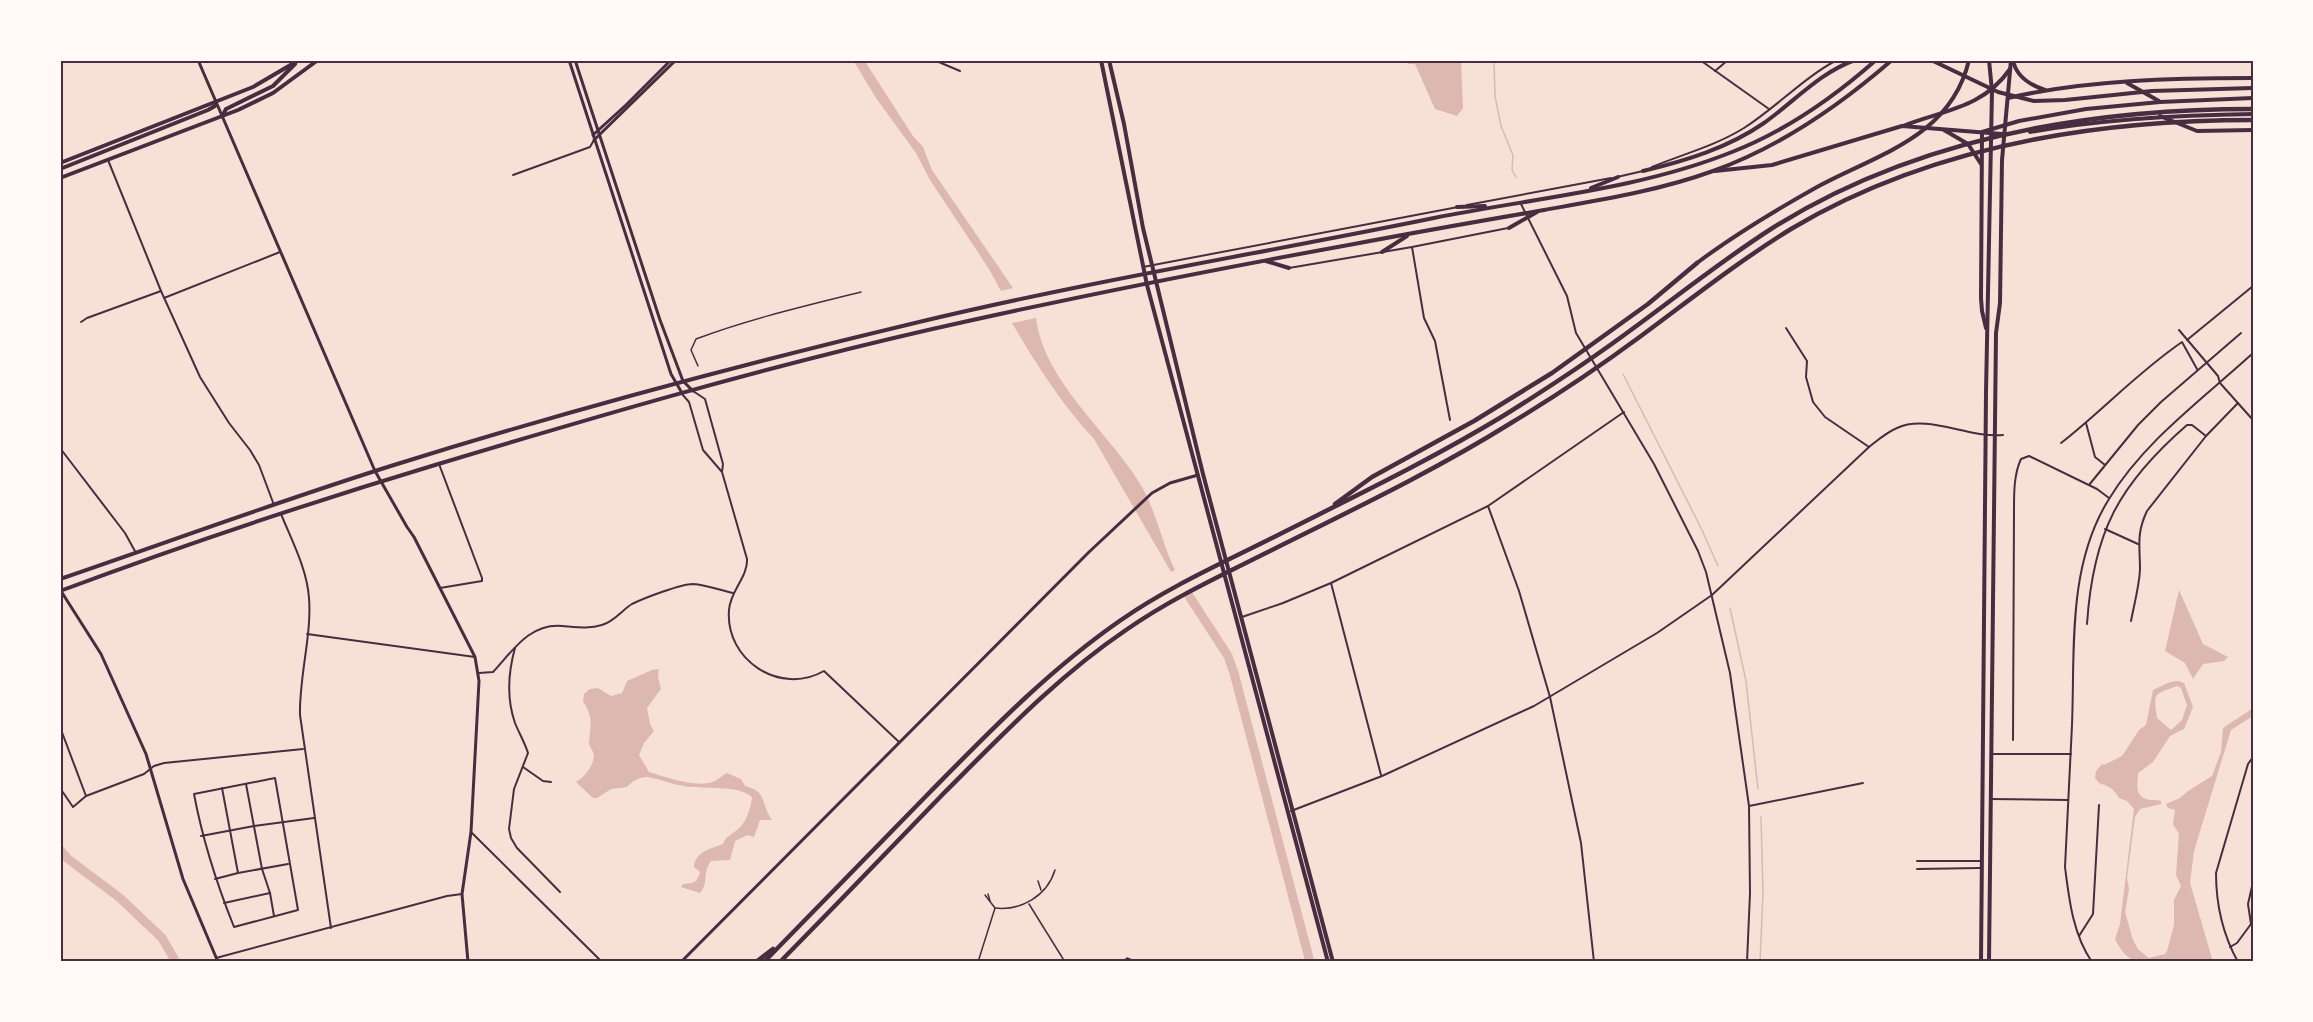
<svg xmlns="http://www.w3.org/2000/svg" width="2313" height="1022" viewBox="0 0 2313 1022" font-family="'Nunito Sans',sans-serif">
	<rect width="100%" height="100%" fill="#f7e1d7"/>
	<!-- water -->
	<g fill="#dcb8b0" fill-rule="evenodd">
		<polygon points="853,60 864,60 913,136 923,147 932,170 1013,288 1001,291 989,269 930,180 916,153 876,98"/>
		<polygon points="1407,60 1461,60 1463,108 1457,116 1435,109 1415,64 1408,64"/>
		<path d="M1036 318C1044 381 1106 429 1139 482 1156 509 1161 541 1175 570L1171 572 1094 439C1062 405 1036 364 1012 323Z"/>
		<polygon points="2179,590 2203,644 2228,657 2224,661 2203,664 2193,679 2185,663 2165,651"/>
		<path d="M659 669 658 677 661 689 647 708 650 724 654 731 644 743 639 755 649 772C665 777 700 789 715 781 719 779 723 775 727 773L741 779 745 786C763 791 761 796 767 811 768 814 770 817 772 820H760L754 837 747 835 735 841 730 860 711 861C702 873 709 883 700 893L681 887 683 884C694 883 697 883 700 872L694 867C695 852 710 849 723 844 726 836 730 836 737 830 746 823 751 808 752 797 737 784 703 790 684 786 672 785 659 778 647 777 640 777 632 781 627 787L611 789 597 798H593L576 782C584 778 594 765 594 755 593 750 589 747 589 742 591 723 593 717 583 701L584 694 590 689 598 688 611 696 622 693 627 681 652 670Z"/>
		<path d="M2178 681 2184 683 2193 707 2184 729 2170 736 2153 762 2138 773C2138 783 2134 795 2146 799 2151 801 2156 799 2161 801V804L2140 809 2135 817 2127 878 2129 889 2125 912 2133 940 2138 949 2149 958 2165 954 2167 951 2174 925V900L2181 886 2176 875 2179 834 2173 824 2175 810 2168 808 2166 804 2180 798 2188 791 2212 776 2221 752 2223 728 2253 708V716L2231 730 2194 851 2190 883 2213 962H2167L2161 959C2139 966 2125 961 2115 939L2120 924 2134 809 2127 801 2119 798C2114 789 2109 786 2099 783L2095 778 2096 771 2102 764 2104 765 2122 756 2139 730 2146 725 2153 690 2170 682ZM2177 686 2181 688 2187 705 2182 720 2171 730 2157 718C2153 692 2154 695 2177 686Z"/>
	</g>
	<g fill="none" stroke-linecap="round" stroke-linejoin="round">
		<!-- stream -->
		<g stroke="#dcb8b0" stroke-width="1.5">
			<polyline points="1494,60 1495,96 1501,126 1513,155 1512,170 1516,177"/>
			<polyline points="1623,374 1701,528 1718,566"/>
			<polyline points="1730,608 1746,681 1758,789"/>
			<polyline points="1760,962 1763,892 1761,817"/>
		</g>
		<!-- river -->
		<g stroke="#dcb8b0" stroke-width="9">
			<polyline points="1189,596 1228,656 1234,673 1310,962"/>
			<polyline points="60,850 68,859 120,898 162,938 176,962"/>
		</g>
		<!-- pedestrian -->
		<g stroke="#4a2c40" stroke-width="1.5">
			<path d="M698 366 691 350 696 339C749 319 805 306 861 292"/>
			<polyline points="1038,881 1041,890"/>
			<polyline points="988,894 990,901"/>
			<polyline points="1029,904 1065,962"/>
			<path d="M995 908C1021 911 1047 896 1055 870"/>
			<polyline points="978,962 995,908 985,895"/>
			<polyline points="1122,962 1127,958 1137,962"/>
		</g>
		<!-- minor -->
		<g stroke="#4a2c40" stroke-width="2">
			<polyline points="934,60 960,71"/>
			<polyline points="1700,60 1769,109"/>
			<polyline points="1110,63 1116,60"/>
			<polyline points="1715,71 1728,60"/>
			<polyline points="108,160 161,291 200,377 229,423 250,450 259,465 274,505"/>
			<path d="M1652 167C1683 154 1715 146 1744 128 1777 107 1803 78 1837 60"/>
			<polyline points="513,175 590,147 594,140"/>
			<polyline points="1617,177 1643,171"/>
			<polyline points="1520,202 1567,296 1576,333 1654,464 1698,551 1706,572 1730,673 1749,806 1750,893 1747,962"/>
			<polyline points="1467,205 1611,178"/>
			<polyline points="1412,247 1424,318 1435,341 1450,420"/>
			<polyline points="1143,267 1458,207"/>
			<polyline points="1289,268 1412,247 1508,228"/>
			<polyline points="164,298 280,252"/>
			<polyline points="81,322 87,318 161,291"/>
			<polyline points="1786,328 1807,361 1806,377 1813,402 1825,417 1869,447"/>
			<polyline points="2179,330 2218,376 2220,383 2253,420"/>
			<polyline points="2187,340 2253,286"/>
			<path d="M693 391 705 399 723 464 722 472 747 559C748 577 730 591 729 610 725 660 780 696 824 671L899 742"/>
			<polyline points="682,394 689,402 703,450 722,472"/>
			<polyline points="2086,423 2095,457 2105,465"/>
			<path d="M2061 443C2102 411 2138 372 2182 342L2197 369"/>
			<polyline points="60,448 125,533 136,553"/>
			<polyline points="439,464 482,578 482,581 440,588"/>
			<polyline points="2089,485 2138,425 2161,402 2241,333"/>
			<polyline points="1488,506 1519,591 1550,697 1581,843 1594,962"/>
			<path d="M281 514C292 541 307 569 309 598 312 635 299 677 300 715L331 928"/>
			<polyline points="2105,529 2138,544"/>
			<polyline points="1331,583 1381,775"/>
			<polyline points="1242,617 1283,603 1331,583 1488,506 1624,412"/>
			<path d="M2131 621C2134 605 2139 587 2140 570 2140 546 2136 534 2147 511L2206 436 2238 403"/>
			<path d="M2087 624C2093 533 2118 485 2187 425H2192L2206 436"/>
			<polyline points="307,634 475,657"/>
			<path d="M515 648C508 673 506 697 515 723 519 733 525 743 528 753L514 789 509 829 511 838 517 848 560 892"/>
			<path d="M479 673 493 672C512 652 529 623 562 626 576 627 589 629 602 625 615 621 622 610 632 604 644 598 681 584 693 584 706 585 720 590 733 593"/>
			<polyline points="60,727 86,796 73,807 60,788"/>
			<path d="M2013 740 2014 509C2014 492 2014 474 2021 459L2029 456 2097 489 2109 498"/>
			<polyline points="1992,754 2071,754"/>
			<polyline points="523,767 543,781 551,782"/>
			<path d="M275 778 298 910 234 927C216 882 203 842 194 794Z"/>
			<polyline points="86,796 144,774 154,766 164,763 303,749"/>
			<polyline points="1990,799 2068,800"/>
			<polyline points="1749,806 1863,783"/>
			<path d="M1291 811 1382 776 1534 706 1657 633 1712 595 1869 447C1878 440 1887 432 1897 428 1928 414 1967 438 2003 435"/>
			<polyline points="472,833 602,962"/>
			<polyline points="201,836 254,826 314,818"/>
			<polyline points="1917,861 1981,861"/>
			<polyline points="1917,869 1980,868"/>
			<polyline points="238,873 288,864"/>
			<polyline points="215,879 238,873 222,788"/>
			<polyline points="270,893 274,916"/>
			<polyline points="224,903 270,893 262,869 246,784"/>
			<polyline points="2079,936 2093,914 2099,805"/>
			<polyline points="2230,947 2237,943 2251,924 2248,904 2253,882"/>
			<polyline points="216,958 447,896 462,894"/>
			<path d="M2092 962C2073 935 2069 899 2065 867 2067 820 2070 772 2072 725 2075 650 2067 566 2109 499 2144 441 2204 398 2253 353"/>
			<path d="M2238 962C2223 935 2216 903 2216 873L2248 764 2253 757"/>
		</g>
		<!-- tertiary -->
		<g stroke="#4a2c40" stroke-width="3">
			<polyline points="198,60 375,471 407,527 414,537 475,657 479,681 471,832 462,894 468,962"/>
			<polyline points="569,60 671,374 682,393"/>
			<polyline points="575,60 660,320 683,381 693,391"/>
			<polyline points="593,135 626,105 671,60"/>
			<polyline points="594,140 676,60"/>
			<polyline points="61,591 101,654 146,754 183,879 218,962"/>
			<polyline points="681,962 1089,552 1152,493 1170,483 1198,475"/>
		</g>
		<!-- secondary -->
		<g stroke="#4a2c40" stroke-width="4">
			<polyline points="1101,60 1147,285 1328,962"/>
			<polyline points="1109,60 1124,124 1143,228 1203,474 1333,962"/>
			<path d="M2013 60C2016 77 2030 85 2045 90"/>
			<polyline points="2127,83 2159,101"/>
			<path d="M2008 98C2085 80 2174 78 2253 78"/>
			<polyline points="223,115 226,109 273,86 295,64"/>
			<path d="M1903 126C1944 110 1983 108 2010 69"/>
			<polyline points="1944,130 1968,144 1981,164"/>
			<polyline points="60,163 253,87 299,60"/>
			<polyline points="60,169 208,110 215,106 216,102"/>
			<polyline points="60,178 238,110 273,93 318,60"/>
			<path d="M1697 263C1734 235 1776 210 1817 187 1878 154 1951 137 1969 60"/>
			<polyline points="1986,328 1982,311 1981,298 1982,132 2019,121 2086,109 2160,102 2253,98"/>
			<polyline points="1981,962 1986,392 1992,91 1989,60"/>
			<polyline points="1989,962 1996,333 2000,303 2002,160 2011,60"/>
		</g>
		<!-- primary -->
		<g stroke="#4a2c40" stroke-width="4">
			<polyline points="1931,60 1998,92 2034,101 2065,100 2152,91 2253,88"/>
			<polyline points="2160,116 2197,131 2253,130"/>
			<path d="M2030 132C2104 119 2178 115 2253 114"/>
			<path d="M1643 171C1685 161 1728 148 1764 123 1795 101 1819 73 1855 60"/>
			<polyline points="1715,171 1772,165 1902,126 2002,134"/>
			<polyline points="1591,188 1618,177"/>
			<polyline points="1457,207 1485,206"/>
			<polyline points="1509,228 1537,212"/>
			<polyline points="1382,252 1407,236"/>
			<polyline points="1266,261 1289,268"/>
			<path d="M60 579C171 541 282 500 394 465 567 411 743 364 919 322 1090 281 1263 253 1434 218 1533 198 1637 190 1732 152 1786 131 1833 98 1876 60"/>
			<path d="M60 591C183 545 309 503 435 465 598 416 762 368 928 330 1069 298 1211 270 1354 244 1417 232 1480 221 1544 210 1600 200 1658 191 1713 171 1780 147 1838 107 1892 60"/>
		</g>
		<!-- motorway -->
		<g stroke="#4a2c40" stroke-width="4.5">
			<polyline points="1335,504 1372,477 1474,421 1552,373 1648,304 1697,263"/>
			<polyline points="756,962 773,949"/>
			<path d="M764 962C820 905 876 848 931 791 991 730 1050 669 1121 620 1167 588 1218 565 1268 540 1347 500 1427 462 1503 416 1548 388 1592 359 1635 327 1680 294 1724 259 1771 229 1915 138 2085 109 2253 109"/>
			<path d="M780 962C835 906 890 849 944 793 1002 735 1058 676 1126 630 1172 598 1222 575 1272 550 1352 510 1434 471 1511 423 1556 396 1599 367 1641 336 1691 299 1739 261 1791 229 1930 146 2093 120 2253 120"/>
		</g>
	</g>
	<!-- border -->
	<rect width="2313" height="1022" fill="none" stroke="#fffaf5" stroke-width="123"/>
	<rect x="62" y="62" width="2190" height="898" fill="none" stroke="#4a2c40" stroke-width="2"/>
</svg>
